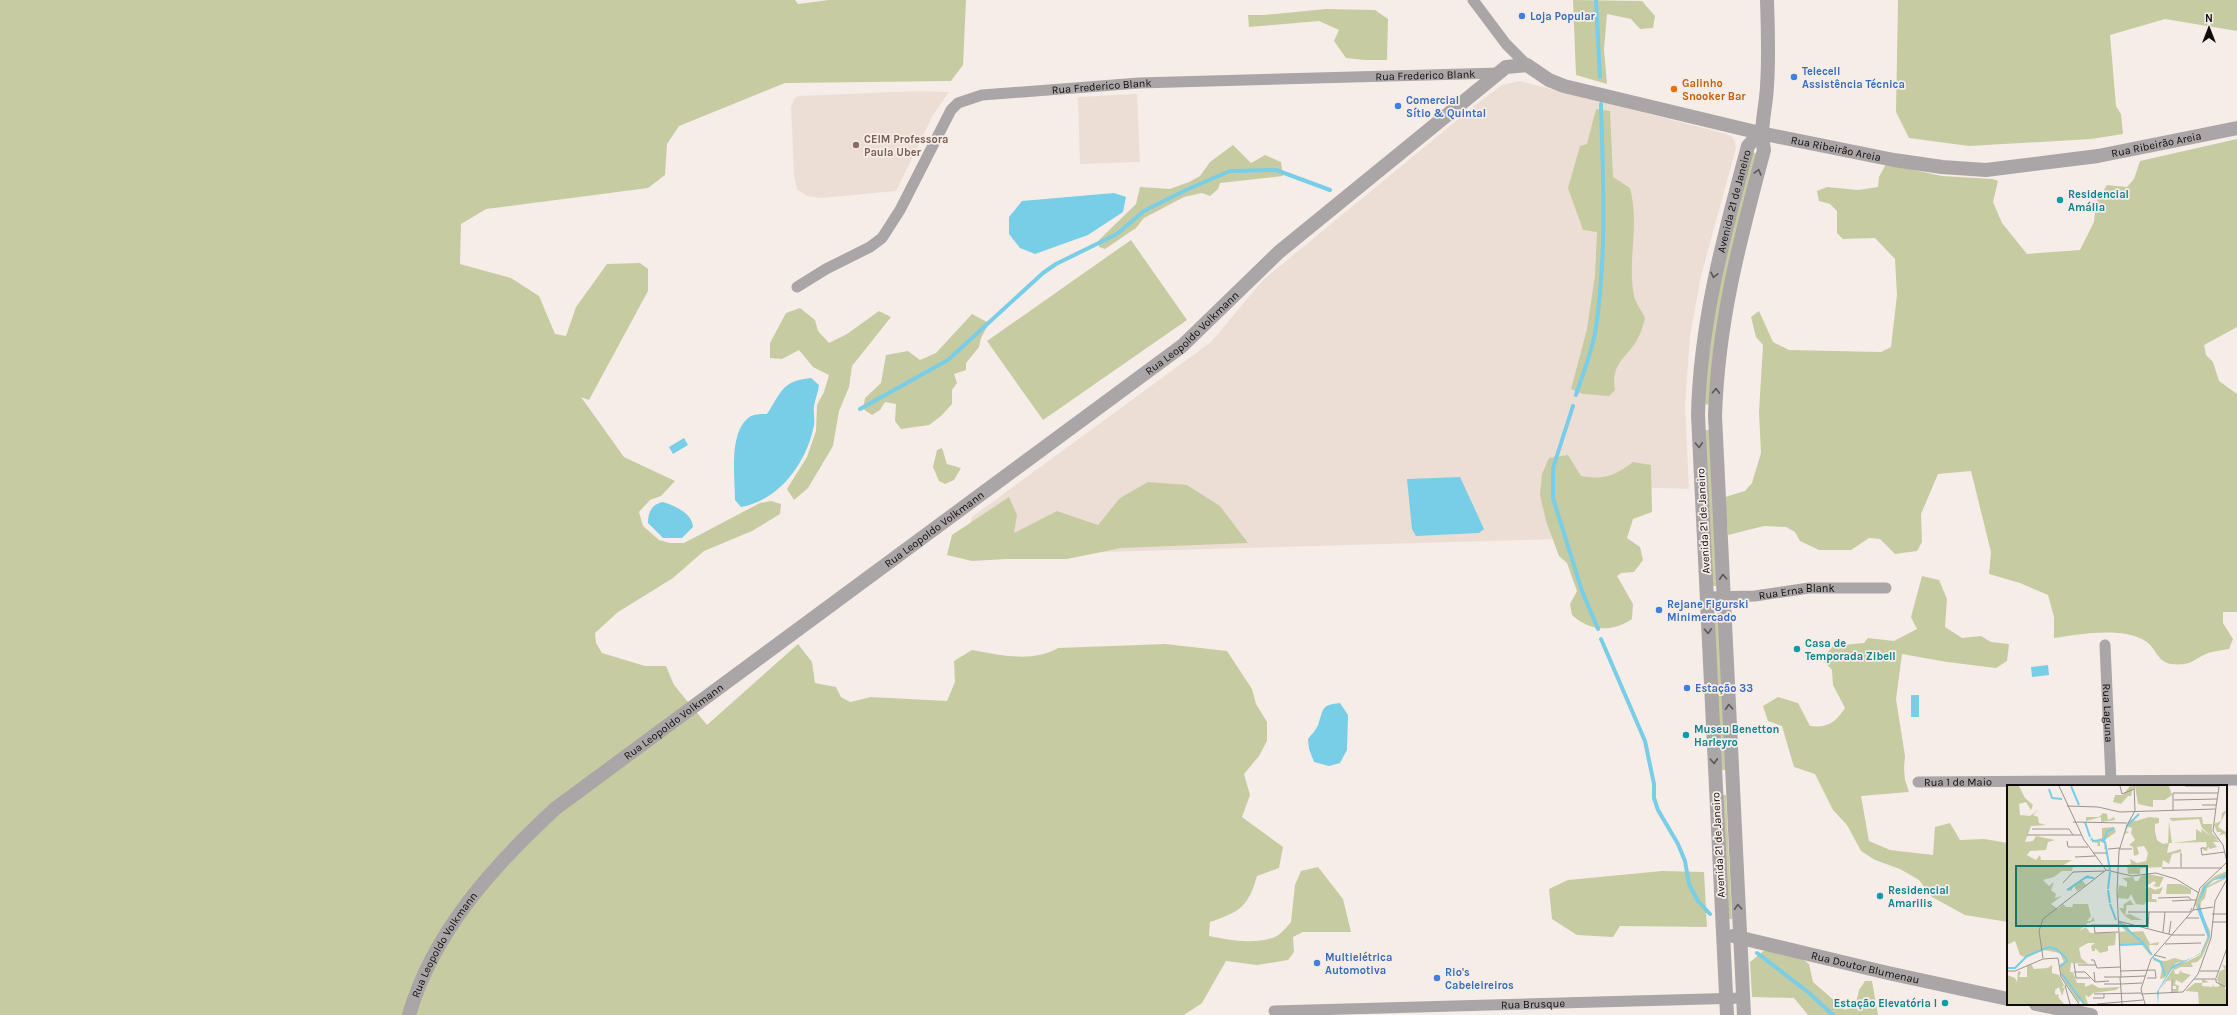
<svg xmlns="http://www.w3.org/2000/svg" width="2237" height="1015" viewBox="0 0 2237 1015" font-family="Karla,sans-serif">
	<rect width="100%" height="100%" fill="#f6ede8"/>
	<!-- built -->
	<g fill="#edded5">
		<polygon points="1519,81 1723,133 1731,136 1735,141 1736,148 1701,276 1690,336 1685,405 1689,489 1545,484 1560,539 963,556 972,517 1211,342 1263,280 1479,102 1502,85"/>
		<polygon points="920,91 949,92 933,115 896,191 821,198 807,196 797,189 794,175 791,107 794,99 798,96"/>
		<polygon points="1137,94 1140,162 1080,164 1078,97"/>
	</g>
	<!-- green -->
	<g fill="#c7cba2">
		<path d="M0 0H795L798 4 829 0H966L963 65 951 81 785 83 679 126 667 144 665 175 648 188 486 209 461 224 460 264 511 278 539 296 555 334 566 336 576 307 607 264 640 263 648 269V291L589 400 581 397 624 457 675 481 661 496 650 500 639 512 643 526 659 540 670 543H684L760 503 771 501 781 504 780 514 752 531 704 551 673 578 618 612 595 633 596 643 602 653 645 666H666L674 685 707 725 798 644 812 662 815 683 836 687 841 697 850 702 871 697 947 701 955 682 954 661 972 650C999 655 1033 663 1058 648L1165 644 1227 651 1252 689 1256 704 1267 722V741L1259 756 1244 774 1250 795 1242 817 1283 847 1279 868 1257 876C1248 908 1239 912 1210 922L1209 936C1229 940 1254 945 1275 937 1281 934 1287 927 1291 922L1295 885 1301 871 1318 867 1343 899 1351 932H1303L1293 937 1294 952 1288 960 1257 965 1226 961 1202 1003 1184 1015H0Z"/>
		<polygon points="1573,0 1642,1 1655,16 1653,28 1640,29 1631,19 1607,14 1604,50 1607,84 1576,75"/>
		<polygon points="1898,0 2237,0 2237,31 2165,19 2110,35 2116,106 2121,114 2123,134 2091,139 1969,146 1909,138 1896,112"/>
		<polygon points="1326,9 1375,10 1388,19 1387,60 1365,60 1346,58 1334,41 1339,30 1319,21 1249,27 1248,15 1264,15"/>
		<path d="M1596 109 1610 111 1613 177 1630 188C1640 226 1627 259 1634 296 1636 304 1642 311 1645 318 1643 324 1642 331 1639 336 1629 358 1610 361 1615 390L1609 396 1583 394 1571 389 1587 329 1595 275 1597 232 1583 230 1568 188 1580 146 1587 144Z"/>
		<path d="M2237 139V327L2204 345 2206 355 2213 362 2219 381 2237 394V612H2223V623L2233 639 2229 649C2223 650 2215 651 2208 653 2192 660 2192 666 2171 664 2158 662 2156 649 2147 642 2124 626 2080 634 2054 638V617L2048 595 2020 583 1989 574 1991 552 1971 471 1938 474 1921 514 1922 542 1917 551 1895 554 1880 539 1869 538 1851 550H1819L1800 541 1795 532 1786 527 1764 526 1728 535 1725 497 1745 491 1752 483 1761 453 1759 412 1763 345 1756 337 1751 317 1759 311 1773 342 1789 350 1881 352 1891 347 1897 295 1895 259 1875 238 1843 239 1837 233V211L1830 204 1819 201 1817 191 1827 187 1858 190 1878 187 1879 177 1886 164 1942 176 1993 179 1998 181 1993 202 2002 223 2027 254 2080 250 2094 222 2096 202 2107 185 2127 187 2134 179 2140 161Z"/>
		<polygon points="1233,145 1251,163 1265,155 1281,162 1283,176 1220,183 1218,189 1210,196 1202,193 1184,197 1144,218 1136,228 1105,249 1099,247 1099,240 1136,204 1140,187 1170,189 1189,182 1200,176 1210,162"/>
		<path d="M1752 152 1758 154C1734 239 1713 316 1710 405L1704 404 1712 315Z"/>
		<polygon points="1131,240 1187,320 1043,420 987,341"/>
		<polygon points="800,308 815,320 818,331 829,343 847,334 879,311 891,317 852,366 849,387 839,411 833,446 808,488 794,500 787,489 807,457 816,431 817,405 824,392 829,375 813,367 799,350 782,359 770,358 770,343 786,313"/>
		<polygon points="972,314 989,323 981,338 979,347 966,363 966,370 954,374 957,383 952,390 952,404 941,416 929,425 901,429 895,421 896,404 885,402 880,410 872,415 863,409 865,398 881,383 886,355 908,351 920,360 936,353"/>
		<polygon points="1704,430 1710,430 1717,586 1712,586"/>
		<polygon points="942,448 947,464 961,468 954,480 945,484 939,481 933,467 937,450"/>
		<path d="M1568 455 1581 476C1605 480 1614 476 1633 462L1651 465 1652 512 1633 519 1627 538 1640 547 1643 560 1634 572 1621 573 1617 576 1633 604 1632 619C1612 633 1589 631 1572 615L1570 604 1577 591 1567 563 1559 556 1546 521 1540 495 1542 474 1549 458Z"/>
		<polygon points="1148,482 1187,485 1220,506 1248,543 1121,548 1067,559 1006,559 972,561 947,555 952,535 1009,497 1017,515 1014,533 1057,511 1098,525 1120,498"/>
		<path d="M1922 576 1939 580 1947 599 1945 627 1962 638 1981 636 1991 642 2009 644 2007 661 1996 668 1947 662 1902 654 1896 699 1905 756 1904 768 1905 780 1909 792 1861 796 1869 841 1890 850 1933 855 1935 827 1950 823 1960 840 1984 839 2008 843V922L1965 915 1932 897 1919 880 1900 869 1875 860 1861 851 1847 825 1833 810 1815 774 1794 767 1782 726 1768 721 1763 706 1778 697 1798 703 1810 726C1828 728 1835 723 1845 708L1833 685 1832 670 1822 659 1833 646 1864 643 1868 638 1894 641 1917 629 1911 617Z"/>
		<polygon points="1713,614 1719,614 1726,770 1720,770"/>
		<polygon points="1720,795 1726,795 1732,919 1726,919"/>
		<polygon points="1662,871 1704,872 1707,927 1620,926 1613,937 1577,935 1552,919 1549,889 1568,880"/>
		<polygon points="1766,949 1800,957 1809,964 1813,982 1845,1010 1856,1003 1859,990 1865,981 1872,981 1878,1015 1808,1015 1794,998 1752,997 1750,962"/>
	</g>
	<!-- water -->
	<g fill="#78cde7">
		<polygon points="1114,193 1126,197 1123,212 1088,235 1035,254 1020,248 1009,234 1009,217 1022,201"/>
		<path d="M811 378 819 385C818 393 815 399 814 406 813 412 815 419 814 425 807 462 780 500 741 507L735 500C735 476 728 430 751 416 755 414 762 414 767 414 782 392 781 381 811 378Z"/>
		<polygon points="684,438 688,445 673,454 669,447"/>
		<polygon points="1460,477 1484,529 1479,533 1416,536 1412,529 1407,479"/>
		<path d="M663 502C675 506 692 513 693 527L682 538H663L648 523C648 512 652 504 663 502Z"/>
		<polygon points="2048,665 2049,675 2032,677 2031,667"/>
		<rect x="1911" y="695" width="8" height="22"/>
		<path d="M1340 703 1348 715 1347 750 1340 763 1329 766 1314 762 1309 749 1308 739C1312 734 1318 728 1319 722 1324 707 1322 705 1340 703Z"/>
	</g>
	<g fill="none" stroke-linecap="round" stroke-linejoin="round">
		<!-- stream -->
		<g stroke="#78cde7" stroke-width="4">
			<polyline points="1596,0 1600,77"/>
			<path d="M1576 395C1583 373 1593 350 1596 327 1607 253 1603 178 1601 104"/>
			<polyline points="1573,406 1553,468 1553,498 1582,591 1598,629"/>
			<polyline points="860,409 948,360 1043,273 1056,264 1117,234 1144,211 1186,190 1230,171 1276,170 1330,190"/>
			<polyline points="1601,639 1645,741 1654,784 1654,798 1658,810 1678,844 1685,861 1689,884 1698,901 1710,914"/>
			<polyline points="1757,953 1808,992 1833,1015"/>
		</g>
		<!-- minor -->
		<g stroke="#aaa5a6" stroke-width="11">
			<polyline points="1473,0 1506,44 1527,65"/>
			<path id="s1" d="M797 287 826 269 870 247 882 238 900 210 951 110 958 103 982 95 1139 83 1500 73"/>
			<path id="s2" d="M1707 597 1755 596 1809 588H1886"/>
			<path id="s3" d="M2105 645 2111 781"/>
			<path id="s4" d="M1918 782 2237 780"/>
			<path id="s5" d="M1274 1011 1743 998"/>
		</g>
		<!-- tertiary -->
		<g stroke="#aaa5a6" stroke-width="14">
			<path id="s6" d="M1733 936 1888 973 2008 999"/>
			<polyline points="2036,1004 2091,1015"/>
			<path id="s7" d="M409 1015C433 932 494 865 556 808L1182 346 1279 252 1506 67 1527 65 1549 80 1564 86 1760 133 1894 160 1942 167 1986 170 2098 156 2237 128"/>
			<path id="s8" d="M1727 1015 1698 415C1700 322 1724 235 1748 146L1760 133"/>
			<path d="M1744 1015 1715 416C1718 321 1740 240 1764 150 1759 128 1766 109 1767 86 1769 58 1768 29 1767 0"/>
		</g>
	</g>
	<!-- one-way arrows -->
	<defs><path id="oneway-chevron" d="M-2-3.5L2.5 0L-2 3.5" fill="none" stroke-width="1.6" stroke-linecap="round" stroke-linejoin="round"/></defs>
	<g stroke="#5c5858">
		<use href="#oneway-chevron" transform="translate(1758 172) rotate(-75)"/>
		<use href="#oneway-chevron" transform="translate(1714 275) rotate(102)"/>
		<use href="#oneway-chevron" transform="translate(1716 391) rotate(-87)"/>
		<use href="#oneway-chevron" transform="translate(1699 445) rotate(87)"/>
		<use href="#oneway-chevron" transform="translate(1723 577) rotate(-93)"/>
		<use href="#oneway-chevron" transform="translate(1708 631) rotate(87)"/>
		<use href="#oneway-chevron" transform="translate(1729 707) rotate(-93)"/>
		<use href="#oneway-chevron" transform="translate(1714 761) rotate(87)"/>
		<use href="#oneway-chevron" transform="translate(1738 907) rotate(-93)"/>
	</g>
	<!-- markers -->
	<g fill="#3f7fe0" stroke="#f6ede8" stroke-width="1.5">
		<circle cx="1522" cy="16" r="4"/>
		<circle cx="1794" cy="77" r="4"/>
		<circle cx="1398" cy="106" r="4"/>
		<circle cx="1659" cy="610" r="4"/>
		<circle cx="1687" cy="688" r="4"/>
		<circle cx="1317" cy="963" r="4"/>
		<circle cx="1437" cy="978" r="4"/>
	</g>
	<circle fill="#e8710a" stroke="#f6ede8" stroke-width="1.5" cx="1674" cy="89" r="4"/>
	<circle fill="#8d6e63" stroke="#f6ede8" stroke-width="1.5" cx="856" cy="145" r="4"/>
	<g fill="#0f9aa8" stroke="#f6ede8" stroke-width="1.5">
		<circle cx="2060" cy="200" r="4"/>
		<circle cx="1797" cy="649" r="4"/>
		<circle cx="1686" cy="735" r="4"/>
		<circle cx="1880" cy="896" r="4"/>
		<circle cx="1945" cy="1003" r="4"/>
	</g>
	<g text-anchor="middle" stroke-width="3.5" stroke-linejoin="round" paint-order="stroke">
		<!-- shop labels -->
		<g font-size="11" font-weight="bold" fill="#366cbe" stroke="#f6ede8" text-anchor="start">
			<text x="1530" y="20">Loja Popular</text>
			<text x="1802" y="75">Telecell<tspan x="1802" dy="13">Assistência Técnica</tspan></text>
			<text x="1406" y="104">Comercial<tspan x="1406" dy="13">Sítio &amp; Quintal</tspan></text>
			<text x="1667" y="608">Rejane Figurski<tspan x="1667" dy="13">Minimercado</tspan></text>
			<text x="1695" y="692">Estação 33</text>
			<text x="1325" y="961">Multielétrica<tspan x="1325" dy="13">Automotiva</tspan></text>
			<text x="1445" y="976">Rio's<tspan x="1445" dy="13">Cabeleireiros</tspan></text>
		</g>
		<!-- street labels -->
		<g font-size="11" fill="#0f0c0a" stroke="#f6ede8">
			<text dy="4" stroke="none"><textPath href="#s1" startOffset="723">Rua Frederico Blank</textPath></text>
			<text dy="4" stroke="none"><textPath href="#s1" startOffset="399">Rua Frederico Blank</textPath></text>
			<text dy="4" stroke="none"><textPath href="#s7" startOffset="2130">Rua Ribeirão Areia</textPath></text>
			<text dy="4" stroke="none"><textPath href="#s7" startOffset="1806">Rua Ribeirão Areia</textPath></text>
			<text dy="4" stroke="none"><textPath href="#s8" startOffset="818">Avenida 21 de Janeiro</textPath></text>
			<text dy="4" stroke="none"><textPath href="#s7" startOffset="1051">Rua Leopoldo Volkmann</textPath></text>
			<text transform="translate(1703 521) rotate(-93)" y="4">Avenida 21 de Janeiro</text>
			<text dy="4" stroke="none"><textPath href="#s7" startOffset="727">Rua Leopoldo Volkmann</textPath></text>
			<text dy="4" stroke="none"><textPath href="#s2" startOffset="90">Rua Erna Blank</textPath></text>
			<text dy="4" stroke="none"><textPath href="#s3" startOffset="68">Rua Laguna</textPath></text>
			<text dy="4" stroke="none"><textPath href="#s7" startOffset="403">Rua Leopoldo Volkmann</textPath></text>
			<text dy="4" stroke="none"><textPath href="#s4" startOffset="40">Rua 1 de Maio</textPath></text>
			<text transform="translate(1718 845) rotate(-93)" y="4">Avenida 21 de Janeiro</text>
			<text dy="4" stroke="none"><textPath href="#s7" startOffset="79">Rua Leopoldo Volkmann</textPath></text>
			<text dy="4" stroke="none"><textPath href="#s6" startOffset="136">Rua Doutor Blumenau</textPath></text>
			<text dy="4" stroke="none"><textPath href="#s5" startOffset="259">Rua Brusque</textPath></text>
		</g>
		<!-- food labels -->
		<g font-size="11" font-weight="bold" fill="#c56008" stroke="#f6ede8" text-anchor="start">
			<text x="1682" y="87">Galinho<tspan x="1682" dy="13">Snooker Bar</tspan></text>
		</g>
		<!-- education labels -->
		<g font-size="11" font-weight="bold" fill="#785e54" stroke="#f6ede8" text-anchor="start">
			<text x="864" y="143">CEIM Professora<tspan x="864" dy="13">Paula Uber</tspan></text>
		</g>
		<!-- culture labels -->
		<g font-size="11" font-weight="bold" fill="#0d838f" stroke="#f6ede8" text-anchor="start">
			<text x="2068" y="198">Residencial<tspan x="2068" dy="13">Amália</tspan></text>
			<text x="1805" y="647">Casa de<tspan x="1805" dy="13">Temporada Zibell</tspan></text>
			<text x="1694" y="733">Museu Benetton<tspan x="1694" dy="13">Harleyro</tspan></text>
			<text x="1888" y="894">Residencial<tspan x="1888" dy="13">Amarilis</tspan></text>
			<text x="1937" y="1007" text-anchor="end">Estação Elevatória I</text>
		</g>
	</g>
	<!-- overview -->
	<g transform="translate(2007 785)">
		<rect width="220" height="220" fill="#f6ede8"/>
		<path d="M0 1H12L18 13 26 20 24 25 19 17 12 19 13 30 23 31 32 24 26 30 31 32 32 38 39 40 24 41 18 57 26 56 29 51 48 55 41 57 39 65 23 66 20 70 29 75 33 70 34 75H65L55 81H66L65 86H55L47 92 36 95 42 101 47 97 44 105 49 109 48 113 55 111 44 119 51 124 56 119 59 122H65L66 119H81L84 131 80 136H84L86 132 88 136 81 138 72 146 79 142 83 148H109L108 160 101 161V166L93 168 88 163V166H85L84 161 88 158H81L72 163 74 173 81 179 64 178 63 187H66L70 198H78V202L85 199 92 203 113 202 109 205 86 208 82 212 78 210 81 219H77L73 215 72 218 54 191 53 179 57 177 53 168 37 165 19 173 13 170 8 156 0 160ZM123 1H126L124 11H121L114 19 106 17 108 10H116ZM128 1H162L165 10 158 15H146V22L140 21 131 19ZM220 25 211 42 219 47 220 59 218 49 213 50 214 47H210L207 39 214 36 215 28ZM96 28 100 29 101 35 107 32 108 35 94 37V32L79 36V32H92ZM142 32 152 33V38L148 39V46L150 55 156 59 161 58 162 36 165 58 189 55V44L195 48 194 44 205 52 195 43 192 34 165 36 162 33 195 32 196 39H205V48L212 55 207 54 214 57H206L210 62 203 64 201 62 200 66 196 65 200 61 199 57 162 58 160 68 174 64V67L165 69 162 79 156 75 155 82 136 83 133 84V89H121L120 80 124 79 123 74 130 78 139 76 141 68 137 61 130 62 132 69 127 71 126 62 122 60 128 55 124 48 125 43 121 42 119 46 122 47 118 49 119 43 123 34 129 36ZM107 42 109 47 98 55 100 63 97 64 98 59 93 56V61H90L91 58 85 57 95 53V43ZM220 86 219 90 207 94 197 102 190 124 188 119 196 101 208 91ZM140 89 157 92 152 102 146 101 149 98 147 96 138 102 140 105 142 102 148 105 156 102 153 109H145V114H149L150 117H139L137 120 129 119 124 109 121 114 110 113 112 100 120 102V97L115 93 126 92 128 96H131L134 91ZM81 90 84 92 75 95 79 100 70 106 67 101 64 106 60 105ZM220 91 218 94 200 103 198 113 194 117 193 125 203 146V153L195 172 190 177 184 178 186 182H174L167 185 168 189H172L173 186 175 185 174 187 184 190 175 198 169 195 168 199 172 201 171 207H166L165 204H169V201H166L165 195 160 196 154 203 169 179 179 177 193 170 202 148 192 123V118L200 101ZM160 99H174L184 104V109H159ZM123 115 127 120H120L118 130 123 129 135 135H124L118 131 114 126 112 123H117L116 120ZM112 137 119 139 124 147 136 146 143 159 152 157 151 160H142L144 171 134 159 113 160 112 147 119 146 112 140ZM167 173 179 176 169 178 157 193 153 194 155 184 152 177 145 175 159 176ZM24 179 27 184 41 183 45 180V188L52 190 57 200 55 203 58 202 55 211 52 202 48 205V209L52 210 51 212 57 219H0V190L8 193 10 197 11 186 14 187 12 192H20V181ZM215 180 220 181V201L217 203 220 205V219H192L191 207 178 206 188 198H195V194L202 197 195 198V201L206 202 205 199 208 202 213 201 210 194 213 186 218 184Z" fill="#c7cba2"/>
		<path d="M220 89 218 93 207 95 200 101 192 118 203 150 195 167 165 184 152 205 151 219 150 207 165 181 193 169 201 153 190 124 196 102 207 94Z" fill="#78cde7"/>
		<path fill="none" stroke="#78cde7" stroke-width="2" d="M64 1 72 20M42 4 45 13 55 14M78 37 83 52M120 41 132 29M84 53 86 56 95 55 98 57 103 85M97 55 100 47 107 43M101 104 103 87M60 105 79 92 87 93M101 105 103 118M103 119 109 135M112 137 137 159 145 170M113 160 136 159M146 173 154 177 158 191M0 183H8L20 171 42 162 49 164 59 173 60 176 53 182M55 189 77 219"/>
		<path fill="none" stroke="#9a938f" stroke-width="1" d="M52 1 77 55 99 85 125 91 149 88 169 94 192 108M113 1 115 9 127 4M178 1H213M167 15 210 14M195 20H209M60 21 91 22 113 27 208 24M209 22 212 2M166 26V8H211M66 37 120 38M25 44H62L66 50M20 50H75M60 56 61 62H81M198 63H194L195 70 218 67M101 64 113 63M112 64H125M86 68H100M174 68V82M68 72 88 71M155 83H215M56 98 66 87 97 86M151 113 182 112 184 115H189M165 116 184 115M186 125 193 103 220 77 216 60 206 46 209 22M186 125 206 122M121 127H183L185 123M205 129H220M179 133H192M111 136 165 150H198M205 137H220M84 140H111M87 140 88 148 111 147M141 143 142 127M156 147 158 127M162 149 164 136M158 159 194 158M0 170V184M147 170 159 173M36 173 32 146 36 134 99 85M36 174 51 173 54 192 72 219M84 175H87L90 183 113 182M67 178 69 193H83M71 180H89M0 186H8L36 174M113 186 148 185 149 193H140M193 186H211M67 187H78L88 197M87 187 88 197 102 196M97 192H113M114 192 110 106 112 66 120 40 128 26 127 1M209 193 220 163M187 194H209V197L218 202M97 199H113M114 199 135 198M58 200 63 219M165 208V195M87 209 134 208M134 209 176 207 191 189 204 153 208 116 220 94M86 213H97V209M90 219 136 215M115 219 113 192 138 191M138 219 134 204 144 174 186 125"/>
		<path fill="#0f766e" fill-opacity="0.15" stroke="#0f766e" stroke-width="2" d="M9 81H140V141H9Z"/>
		<rect width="220" height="220" fill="none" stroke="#0f0c0a" stroke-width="2"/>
	</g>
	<!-- north arrow -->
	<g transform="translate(2209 28)" stroke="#f6ede8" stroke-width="3" paint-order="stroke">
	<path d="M0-3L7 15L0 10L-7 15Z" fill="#0f0c0a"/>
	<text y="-6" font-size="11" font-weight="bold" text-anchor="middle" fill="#0f0c0a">N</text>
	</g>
</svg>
